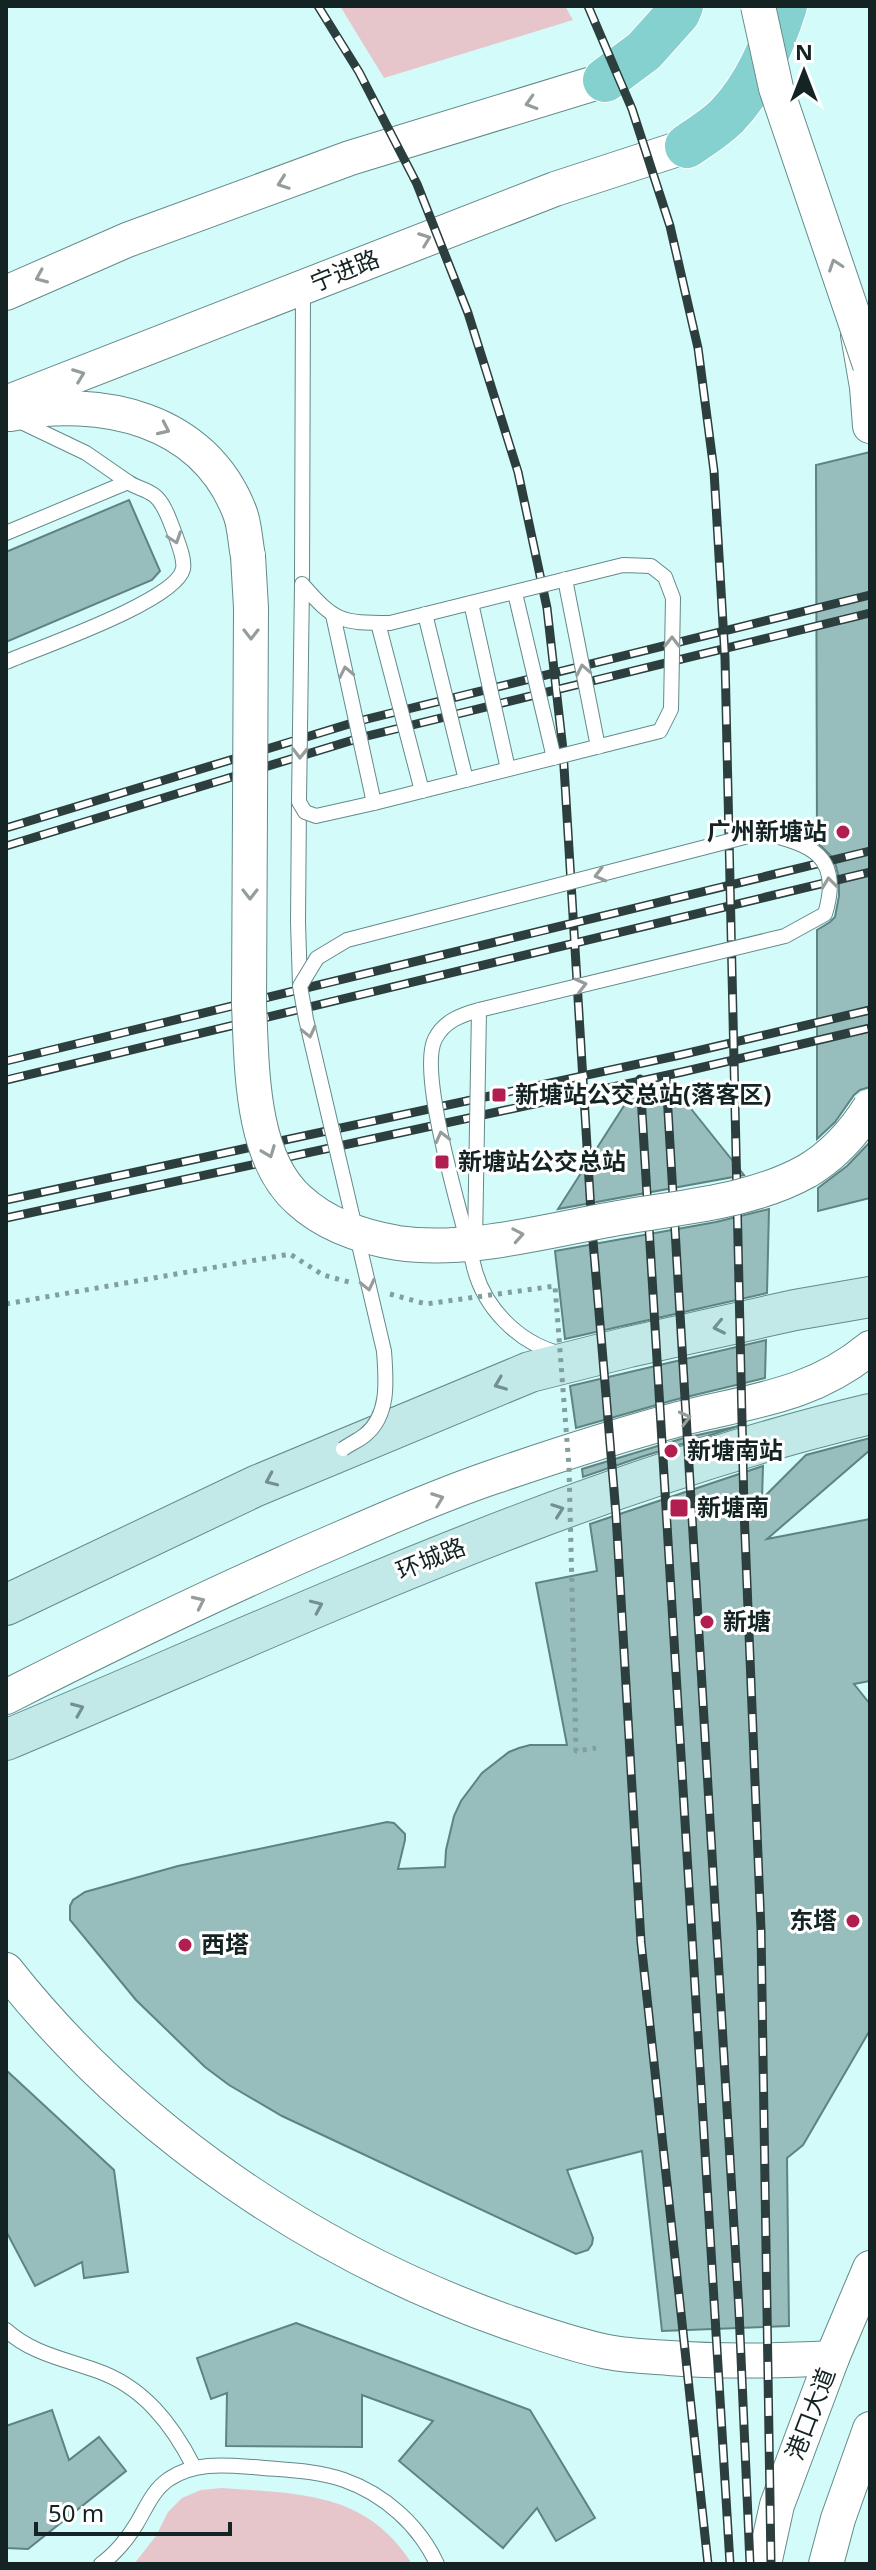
<svg xmlns="http://www.w3.org/2000/svg" width="876" height="2570" viewBox="0 0 876 2570" font-family="'Noto Sans','Noto Sans SC',sans-serif">
	<rect width="100%" height="100%" fill="#d2fbf9"/>
	<!-- green -->
	<g fill="#e7c6cb">
		<polygon points="340,6 565,6 573,20 384,78"/>
		<path d="M222 2488C299 2494 366 2491 412 2564H134L156 2536 168 2512 182 2498 201 2490Z"/>
	</g>
	<!-- building -->
	<g fill="#97bebd" stroke="#5e8382" stroke-width="2">
		<polygon points="870,452 870,1087 860,1090 854,1095 835,1122 817,1139 817,930 830,922 835,917 839,896 839,878 834,859 817,842 816,465"/>
		<polygon points="129,500 160,571 152,580 6,642 6,552"/>
		<polygon points="672,1085 744,1175 558,1209 636,1087"/>
		<polygon points="870,1142 870,1198 818,1211 818,1188 847,1166"/>
		<polygon points="769,1209 767,1293 565,1339 555,1251 716,1222"/>
		<polygon points="766,1340 765,1378 674,1400 576,1428 570,1386"/>
		<polygon points="739,1426 641,1457 583,1477 582,1469 684,1438"/>
		<polygon points="870,1438 870,1450 767,1539 870,1519 870,1681 854,1684 870,1704 870,2030 803,2145 787,2158 789,2326 662,2331 642,2151 567,2170 593,2238 592,2244 588,2250 576,2254 282,2116 229,2085 205,2067 136,2000 70,1920 70,1906 73,1900 85,1892 178,1866 387,1822 394,1823 405,1834 405,1840 398,1869 445,1867 446,1850 454,1816 461,1801 482,1773 509,1752 519,1748 530,1745 567,1745 536,1583 597,1571 590,1524 763,1466 762,1499 806,1455"/>
		<polygon points="6,2070 114,2170 128,2272 84,2278 82,2262 35,2286 6,2231"/>
		<polygon points="296,2323 530,2410 595,2518 556,2541 537,2508 503,2548 399,2461 433,2421 362,2395 362,2447 226,2446 227,2393 211,2399 197,2358"/>
		<polygon points="52,2410 69,2460 99,2437 126,2471 28,2549 6,2548 6,2426"/>
	</g>
	<g fill="none" stroke-linecap="round" stroke-linejoin="round">
		<!-- service casing -->
		<g stroke="#648a88" stroke-width="16">
			<g id="service">
				<polyline points="6,533 128,482 86,453 17,420"/>
				<polyline points="302,584 303,289"/>
				<path d="M6 662C38 648 176 601 183 569 185 559 178 543 175 534 170 522 165 504 155 496 147 489 136 488 128 482"/>
				<polyline points="299,802 298,922 300,986"/>
				<path d="M474 1267C484 1308 518 1342 558 1353"/>
				<path d="M6 2330C31 2353 64 2359 95 2370 143 2386 172 2424 194 2467"/>
				<path d="M101 2564C115 2554 129 2537 137 2523 147 2506 153 2490 169 2479 195 2462 224 2465 253 2467 283 2470 315 2470 344 2480 384 2494 419 2525 437 2564"/>
			</g>
		</g>
		<!-- tertiary casing -->
		<g stroke="#648a88" stroke-width="36">
			<g id="tertiary">
				<polyline points="6,293 127,240 350,158 605,80"/>
				<polyline points="858,335 867,387 870,426"/>
				<polyline points="6,403 555,189 687,146"/>
				<path d="M10 414C101 396 204 418 240 513 245 526 245 542 248 556"/>
				<path d="M6 1697C114 1642 223 1589 335 1541 387 1518 440 1495 493 1477 554 1456 616 1436 679 1419 749 1401 811 1397 870 1348"/>
				<path d="M6 1970C134 2132 316 2255 510 2323 540 2333 571 2344 603 2351 624 2356 647 2356 669 2358 723 2362 777 2361 832 2358"/>
				<polyline points="764,2564 777,2505 832,2358 870,2268"/>
				<polyline points="826,2564 838,2519 870,2429"/>
			</g>
		</g>
		<!-- secondary casing -->
		<g stroke="#648a88" stroke-width="42">
			<g id="secondary">
				<polyline points="6,1605 256,1486 530,1372 629,1347 795,1310 870,1297"/>
				<path d="M6 1740C290 1621 569 1486 870 1414"/>
			</g>
		</g>
		<!-- primary casing -->
		<g stroke="#fff" stroke-width="46">
			<g id="primary">
				<polyline points="605,80 644,51 678,13 681,6"/>
				<path d="M687 146C700 137 715 128 727 116 756 86 772 46 785 6"/>
			</g>
		</g>
		<!-- service -->
		<use href="#service" stroke="#fff" stroke-width="14"/>
		<!-- tertiary -->
		<use href="#tertiary" stroke="#fff" stroke-width="34"/>
		<!-- secondary -->
		<use href="#secondary" stroke="#c2e8e7" stroke-width="40"/>
		<!-- primary -->
		<use href="#primary" stroke="#85d1d0" stroke-width="44"/>
		<!-- rail casing -->
		<g stroke="#2c3e3e" stroke-width="9">
			<g id="rail">
				<polyline points="318,6 359,72 417,184 468,313 518,472 547,608 563,750 592,1229 616,1514 641,1942 708,2564"/>
				<polyline points="588,6 632,109 670,226 698,348 714,471 725,658 744,1510 761,1930 771,2564"/>
				<polyline points="6,828 359,721 870,595"/>
				<polyline points="6,846 363,737 870,613"/>
				<polyline points="6,1061 870,851"/>
				<polyline points="666,1077 739,2311 750,2564"/>
				<polyline points="640,1079 730,2564"/>
				<polyline points="6,1080 870,872"/>
				<polyline points="6,1200 680,1055 870,1010"/>
				<polyline points="6,1218 682,1072 870,1028"/>
			</g>
		</g>
		<!-- rail -->
		<use href="#rail" stroke="#fff" stroke-width="6" stroke-dasharray="18" stroke-linecap="butt"/>
		<!-- service-bridge casing -->
		<g stroke="#648a88" stroke-width="16" stroke-linecap="butt">
			<g id="service-bridge">
				<path d="M623 565 651 566 665 577 673 598 671 709 660 731 374 803 316 816 305 812 299 802 302 584C335 622 341 623 390 623Z"/>
				<polyline points="565,579 598,747"/>
				<polyline points="515,593 554,758"/>
				<polyline points="471,603 508,769"/>
				<polyline points="425,614 466,780"/>
				<polyline points="333,615 374,803"/>
				<polyline points="378,623 422,791"/>
				<polyline points="475,1243 479,1010"/>
				<path d="M343 1449C350 1444 359 1440 365 1435 390 1415 386 1379 384 1351L306 1019 300 986 317 958 347 940 760 833C810 843 843 855 825 914L785 936 479 1010C461 1015 444 1021 435 1039 417 1074 464 1223 474 1267"/>
			</g>
		</g>
		<!-- tertiary-bridge casing -->
		<g stroke="#648a88" stroke-width="36" stroke-linecap="butt">
			<g id="tertiary-bridge">
				<polyline points="758,6 776,88 870,365"/>
				<path d="M248 556 251 608 249 1005C252 1065 250 1157 299 1200 326 1225 362 1237 398 1243 468 1253 544 1231 613 1219 677 1207 750 1203 807 1171 834 1155 853 1134 870 1107"/>
			</g>
		</g>
		<!-- path-bridge -->
		<g stroke="#819f9e" stroke-width="5" stroke-dasharray="4 6" stroke-linecap="butt">
			<polyline points="390,1294 426,1304 555,1286 569,1467 576,1751 596,1748"/>
			<polyline points="6,1304 290,1254 323,1275 349,1282"/>
		</g>
		<!-- service-bridge -->
		<use href="#service-bridge" stroke="#fff" stroke-width="14"/>
		<!-- tertiary-bridge -->
		<use href="#tertiary-bridge" stroke="#fff" stroke-width="34"/>
	</g>
	<!-- one-way arrows -->
	<defs><path id="oneway-chevron" d="M-2-3.5L2.5 0L-2 3.5" fill="none" stroke-width="1.6" stroke-linecap="round" stroke-linejoin="round" transform="scale(2)"/></defs>
	<g stroke="#959c9c">
		<use href="#oneway-chevron" transform="translate(531 103) rotate(163)"/>
		<use href="#oneway-chevron" transform="translate(283 183) rotate(160)"/>
		<use href="#oneway-chevron" transform="translate(425 239) rotate(-21)"/>
		<use href="#oneway-chevron" transform="translate(835 265) rotate(-109)"/>
		<use href="#oneway-chevron" transform="translate(41 277) rotate(157)"/>
		<use href="#oneway-chevron" transform="translate(79 375) rotate(-21)"/>
		<use href="#oneway-chevron" transform="translate(164 429) rotate(25)"/>
		<use href="#oneway-chevron" transform="translate(175 538) rotate(71)"/>
		<use href="#oneway-chevron" transform="translate(251 634) rotate(90)"/>
		<use href="#oneway-chevron" transform="translate(672 642) rotate(-89)"/>
		<use href="#oneway-chevron" transform="translate(583 670) rotate(-101)"/>
		<use href="#oneway-chevron" transform="translate(346 672) rotate(-102)"/>
		<use href="#oneway-chevron" transform="translate(300 753) rotate(91)"/>
		<use href="#oneway-chevron" transform="translate(600 875) rotate(165)"/>
		<use href="#oneway-chevron" transform="translate(829 883) rotate(-97)"/>
		<use href="#oneway-chevron" transform="translate(250 894) rotate(90)"/>
		<use href="#oneway-chevron" transform="translate(581 985) rotate(-14)"/>
		<use href="#oneway-chevron" transform="translate(309 1032) rotate(77)"/>
		<use href="#oneway-chevron" transform="translate(442 1137) rotate(-104)"/>
		<use href="#oneway-chevron" transform="translate(269 1152) rotate(69)"/>
		<use href="#oneway-chevron" transform="translate(518 1235) rotate(-10)"/>
		<use href="#oneway-chevron" transform="translate(368 1285) rotate(77)"/>
		<use href="#oneway-chevron" transform="translate(685 1418) rotate(-14)"/>
		<use href="#oneway-chevron" transform="translate(438 1499) rotate(-21)"/>
		<use href="#oneway-chevron" transform="translate(199 1602) rotate(-25)"/>
	</g>
	<g stroke="#748f8f">
		<use href="#oneway-chevron" transform="translate(719 1327) rotate(168)"/>
		<use href="#oneway-chevron" transform="translate(500 1384) rotate(158)"/>
		<use href="#oneway-chevron" transform="translate(271 1480) rotate(156)"/>
		<use href="#oneway-chevron" transform="translate(558 1510) rotate(-20)"/>
		<use href="#oneway-chevron" transform="translate(317 1606) rotate(-24)"/>
		<use href="#oneway-chevron" transform="translate(78 1709) rotate(-23)"/>
	</g>
	<!-- markers -->
	<g fill="#b01f4f" stroke="#fff" stroke-width="3">
		<circle cx="843" cy="832" r="8"/>
		<rect x="491" y="1087" width="16" height="16" rx="4"/>
		<rect x="434" y="1154" width="16" height="16" rx="4"/>
		<circle cx="671" cy="1451" r="8"/>
		<rect x="669" y="1498" width="20" height="20" rx="4"/>
		<circle cx="707" cy="1622" r="8"/>
		<circle cx="853" cy="1921" r="8"/>
		<circle cx="185" cy="1945" r="8"/>
	</g>
	<g text-anchor="middle" stroke-width="6" stroke-linejoin="round" paint-order="stroke">
		<!-- street labels -->
		<g font-size="24" fill="#142323" stroke="#fff">
			<text transform="translate(345 271) rotate(-22)" y="8">宁进路</text>
			<text transform="translate(431 1559) rotate(-22)" y="8">环城路</text>
			<text transform="translate(811 2414) rotate(-69)" y="8">港口大道</text>
		</g>
		<!-- poi labels -->
		<g font-size="24" font-weight="bold" fill="#142323" stroke="#fff" text-anchor="start">
			<text x="827" y="840" text-anchor="end">广州新塘站</text>
			<text x="515" y="1103">新塘站公交总站(落客区)</text>
			<text x="458" y="1170">新塘站公交总站</text>
			<text x="687" y="1459">新塘南站</text>
			<text x="697" y="1516">新塘南</text>
			<text x="723" y="1630">新塘</text>
			<text x="837" y="1929" text-anchor="end">东塔</text>
			<text x="201" y="1953">西塔</text>
		</g>
	</g>
	<!-- border -->
	<rect width="876" height="2570" fill="none" stroke="#142323" stroke-width="16"/>
	<!-- north arrow -->
	<g transform="translate(804 72)" stroke="#ffffff" stroke-width="6" paint-order="stroke">
	<path d="M0-6L14 30L0 20L-14 30Z" fill="#142323"/>
	<text y="-12" font-size="22" font-weight="bold" text-anchor="middle" fill="#142323">N</text>
	</g>
	<!-- scale -->
	<path d="M36 2522v12h194v-12" fill="none" stroke="#142323" stroke-width="4"/>
	<text x="48" y="2522" font-size="24" fill="#142323" stroke="#ffffff" stroke-width="6" paint-order="stroke">50 m</text>
</svg>
